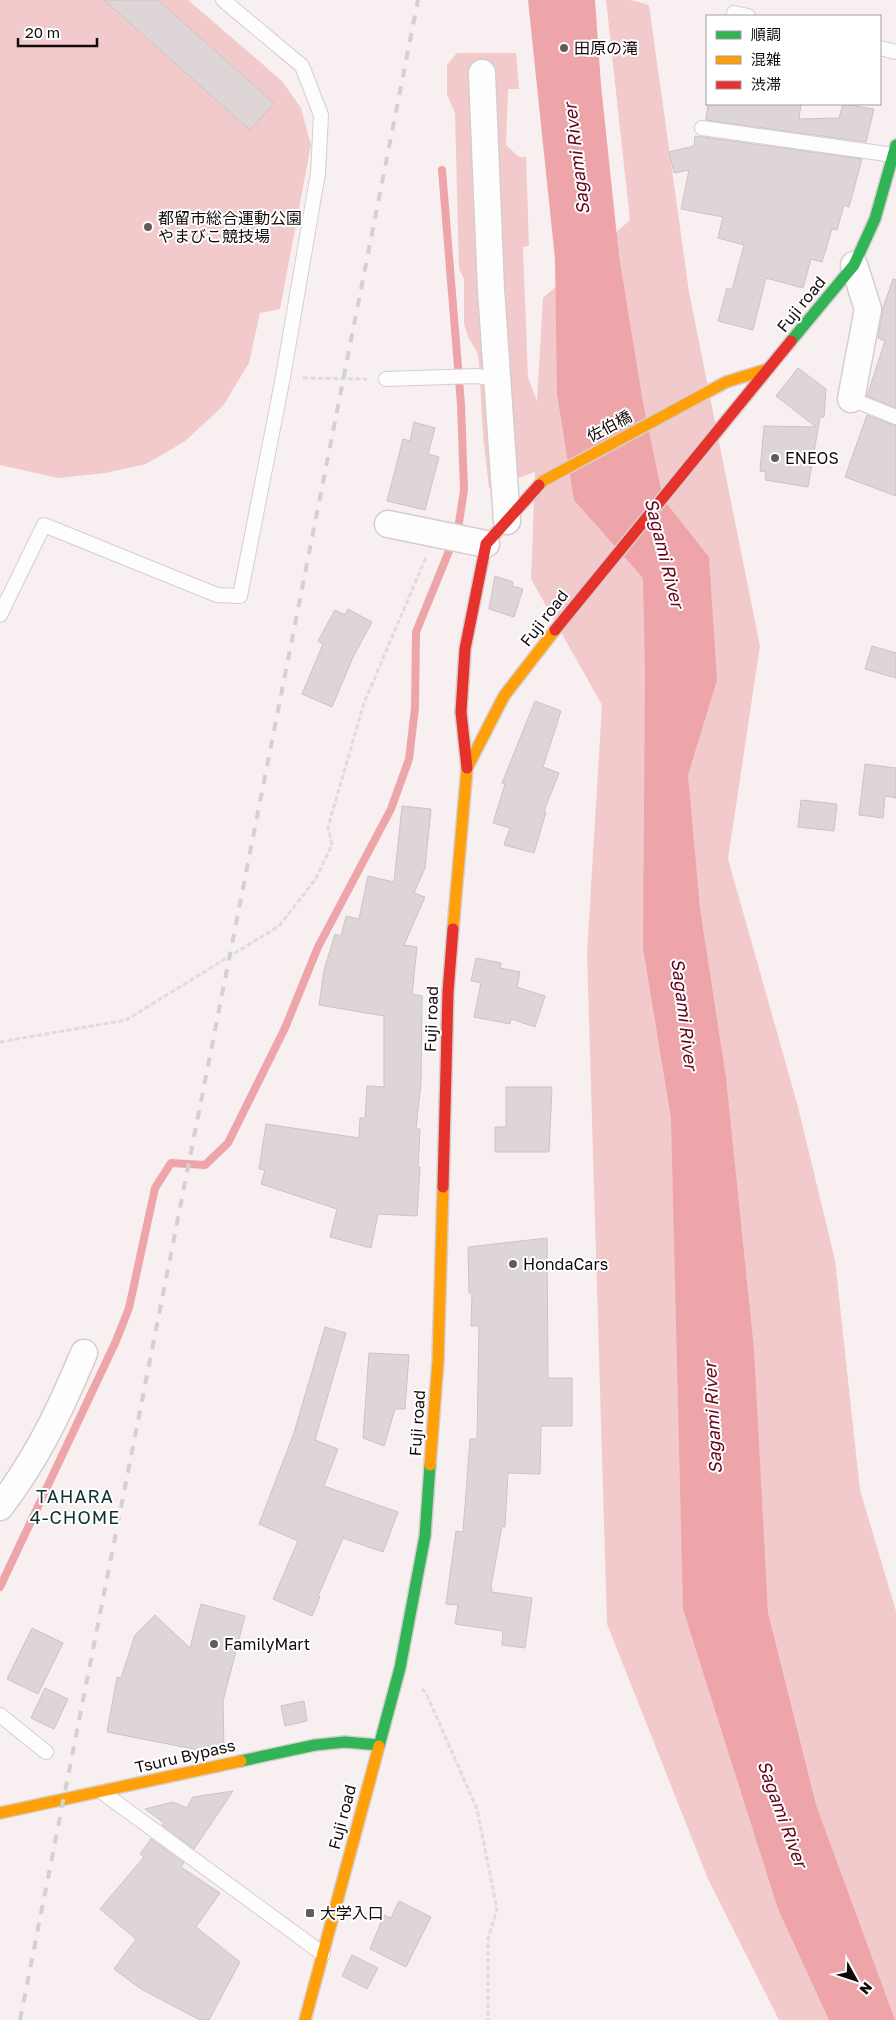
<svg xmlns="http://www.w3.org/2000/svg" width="896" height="2020" viewBox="0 0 896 2020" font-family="'Golos Text','Noto Sans JP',sans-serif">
	<rect width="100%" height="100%" fill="#f8f0f0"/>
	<!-- green -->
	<g fill="#f2cacb">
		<polygon points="0,0 188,0 282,81 301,108 311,145 280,309 260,313 249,363 223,406 184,442 146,464 106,473 58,478 0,465"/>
		<polygon points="606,0 631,0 649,5 689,292 760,646 728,859 797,1103 835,1260 860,1490 896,1611 896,2020 779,2020 708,1879 607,1624 587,953 602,705 531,579 535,472 489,488 483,436 479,363 477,352 468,337 464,324 464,279 459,269 455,113 447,95 447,65 457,53 516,53 519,89 508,89 506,145 519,157 526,157 529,246 523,247 528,377 537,401 543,298 630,220"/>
	</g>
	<!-- water -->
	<polygon fill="#eea5aa" points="528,0 595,0 601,85 619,256 643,403 663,499 709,557 717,680 688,775 700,909 726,1078 754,1350 768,1613 816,1805 895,2020 829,2020 778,1909 683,1609 671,1118 643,948 645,672 643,578 574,500 557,394 555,259"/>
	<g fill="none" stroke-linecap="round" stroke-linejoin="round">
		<!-- stream -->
		<polyline stroke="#eea5aa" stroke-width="8" points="0,1587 116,1341 129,1308 155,1188 171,1163 205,1165 228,1143 285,1028 318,947 391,809 409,759 415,708 416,632 458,529 464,490 461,404 442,170"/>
	</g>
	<!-- building -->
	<g fill="#ded6d6" stroke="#ccc4c4">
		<polygon points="104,0 158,0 274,103 250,130"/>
		<polygon points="708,104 801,104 799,119 839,118 843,104 874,109 866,142 706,120"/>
		<polygon points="695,136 862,159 849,207 844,205 837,230 832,229 822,262 811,259 803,288 766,278 753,330 718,321 727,288 732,290 744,245 718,238 723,217 681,209 689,170 674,173 669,152 694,146"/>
		<polygon points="893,279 896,280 896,408 867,396 885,341 878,338 883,308"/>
		<polygon points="798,368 826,389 824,417 820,417 808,487 765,480 766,472 760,471 764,426 816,427 776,396"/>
		<polygon points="867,415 896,426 896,496 845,477"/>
		<polygon points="414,422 435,428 428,454 439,457 425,510 387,501 403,439 410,441"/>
		<polygon points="495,576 513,582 512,586 523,589 514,617 489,609"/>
		<polygon points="348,609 372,622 353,657 332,707 302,694 323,644 318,641 335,610 345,615"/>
		<polygon points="872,646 896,653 896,678 865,669"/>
		<polygon points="535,701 561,711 543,767 559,773 544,811 546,812 534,853 504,845 510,828 493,823 505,784 502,783"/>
		<polygon points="865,764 896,768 896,798 885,796 883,818 859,815"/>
		<polygon points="801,800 837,804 834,831 798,827"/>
		<polygon points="402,806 431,809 425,868 414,893 425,897 404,945 417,947 412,994 422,996 421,1082 416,1129 420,1129 418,1167 420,1167 417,1216 378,1214 371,1248 330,1237 337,1209 261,1184 265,1170 259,1169 266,1124 359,1138 360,1118 365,1118 367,1086 384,1087 384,1016 319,1005 324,970 335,934 341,936 346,916 359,919 368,876 394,882"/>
		<polygon points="476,958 501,963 500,968 520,972 517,987 545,996 535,1027 511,1019 510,1024 474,1017 481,983 471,981"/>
		<polygon points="506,1087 552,1087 549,1152 495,1152 495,1127 506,1127"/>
		<polygon points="547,1238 548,1378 572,1378 572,1426 541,1426 540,1474 508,1473 505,1527 502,1526 491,1586 492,1592 532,1598 525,1648 502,1645 503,1631 455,1624 458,1605 446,1604 456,1531 463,1532 470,1439 477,1439 479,1326 471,1326 472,1293 469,1293 468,1247"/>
		<polygon points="325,1327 346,1333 315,1440 338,1449 324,1486 398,1512 383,1552 343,1538 318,1596 320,1597 312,1616 273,1599 298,1541 259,1524 294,1433"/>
		<polygon points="369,1353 409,1355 405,1409 395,1409 384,1446 363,1438"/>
		<polygon points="201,1604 245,1616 223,1701 224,1749 209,1752 107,1732 117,1677 121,1678 135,1635 155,1615 190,1648"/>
		<polygon points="32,1628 63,1643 38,1694 7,1679"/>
		<polygon points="45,1688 68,1699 54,1729 31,1718"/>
		<polygon points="304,1701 307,1721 285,1726 281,1706"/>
		<polygon points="233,1791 194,1849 162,1825 164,1823 145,1809 173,1802 187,1808 193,1797"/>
		<polygon points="151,1839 184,1863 181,1867 220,1893 196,1927 240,1962 209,2020 200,2020 141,1989 114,1969 136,1939 100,1909 144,1857 140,1854"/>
		<polygon points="399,1901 431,1917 406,1967 370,1949 384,1915 391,1918"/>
		<polygon points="352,1955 378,1968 367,1989 342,1976"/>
	</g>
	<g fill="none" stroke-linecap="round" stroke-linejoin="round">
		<!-- lane casing -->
		<g stroke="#d6cece" stroke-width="16">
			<g id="lane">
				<polyline points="734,13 748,16"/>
				<polyline points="880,48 896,52"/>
				<polyline points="702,128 894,155"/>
				<polyline points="386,379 477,376 497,379"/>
				<polyline points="851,399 896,417"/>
				<polyline points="0,615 44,525 217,595 240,596 283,377 318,173 321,115 302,66 223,0"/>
				<polyline points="0,1715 46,1752"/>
				<polyline points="102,1792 323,1954"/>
			</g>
		</g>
		<!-- street casing -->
		<g stroke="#d6cece" stroke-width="29">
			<g id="street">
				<polyline points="482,73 491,289 507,521"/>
				<polyline points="851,399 868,309 854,265"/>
				<polyline points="388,524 486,544"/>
				<path d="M0 1507C38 1457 60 1410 84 1353"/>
			</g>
		</g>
		<!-- fast casing -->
		<g stroke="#d6cece" stroke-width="14">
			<g id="fast">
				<polyline points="791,341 854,265 875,219 896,145"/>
				<polyline points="379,1746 400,1668 425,1536 430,1465"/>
				<polyline points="241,1761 315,1745 345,1742 379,1745"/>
			</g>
		</g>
		<!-- slow casing -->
		<g stroke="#d6cece" stroke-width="14">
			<g id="slow">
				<polyline points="539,485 543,481 726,382 768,369"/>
				<polyline points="453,929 467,768 504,696 555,630"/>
				<polyline points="430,1465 438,1361 443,1187"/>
				<polyline points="0,1813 241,1761"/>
				<polyline points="305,2020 379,1746"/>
			</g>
		</g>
		<!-- jam casing -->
		<g stroke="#d6cece" stroke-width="14">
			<g id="jam">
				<polyline points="555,630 791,341"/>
				<polyline points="467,768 461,712 465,649 486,544 539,485"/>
				<polyline points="443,1187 448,992 453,929"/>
			</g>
		</g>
		<!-- path -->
		<g stroke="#dedcdc" stroke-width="3" stroke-dasharray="5 2.5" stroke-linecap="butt">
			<polyline points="303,378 367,379"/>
			<polyline points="0,1042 126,1020 279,926 315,880 332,845 328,827 364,703 426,557"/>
			<polyline points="422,1689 426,1693 477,1809 497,1909 488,1939 488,2020"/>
		</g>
		<!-- lane -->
		<use href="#lane" stroke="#fefdfd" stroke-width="14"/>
		<!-- street -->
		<use href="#street" stroke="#fefdfd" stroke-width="26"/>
		<!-- fast -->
		<use href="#fast" stroke="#30b455" stroke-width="11"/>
		<!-- slow -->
		<use href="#slow" stroke="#ff9f0a" stroke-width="11"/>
		<!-- jam -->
		<use href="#jam" stroke="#e5322d" stroke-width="11"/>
		<!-- rail -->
		<polyline stroke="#d4d1d1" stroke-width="4" stroke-dasharray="9 9" stroke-linecap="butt" points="20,2020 418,0"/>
	</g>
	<!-- markers -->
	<g fill="#635b5b" stroke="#fff" stroke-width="2">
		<circle cx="564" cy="48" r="5"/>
		<circle cx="148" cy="227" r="5"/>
		<circle cx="775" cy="458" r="5"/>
		<circle cx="513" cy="1264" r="5"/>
		<circle cx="214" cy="1644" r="5"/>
		<rect x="305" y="1908" width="10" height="10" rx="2.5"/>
	</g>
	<g text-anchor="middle" stroke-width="4" stroke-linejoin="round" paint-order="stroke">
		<!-- poi labels -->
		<g font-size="16" fill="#130b0b" stroke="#fff" text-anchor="start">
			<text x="574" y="54">田原の滝</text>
			<text x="158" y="224">都留市総合運動公園<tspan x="158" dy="18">やまびこ競技場</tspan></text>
			<text x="785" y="464">ENEOS</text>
			<text x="523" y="1270">HondaCars</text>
			<text x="224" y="1650">FamilyMart</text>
			<text x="320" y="1919">大学入口</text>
		</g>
		<!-- street labels -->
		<g font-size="16" fill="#130b0b" stroke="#fff">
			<text transform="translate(801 304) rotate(-51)" y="6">Fuji road</text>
			<text transform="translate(609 426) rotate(-28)" y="6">佐伯橋</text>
			<text transform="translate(544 618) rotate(-52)" y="6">Fuji road</text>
			<text transform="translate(431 1019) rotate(-88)" y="6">Fuji road</text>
			<text transform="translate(417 1423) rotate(-86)" y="6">Fuji road</text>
			<text transform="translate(185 1756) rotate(-13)" y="6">Tsuru Bypass</text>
			<text transform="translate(342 1817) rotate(-75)" y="6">Fuji road</text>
		</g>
		<!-- water labels -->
		<g font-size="18" font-style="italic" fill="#64071d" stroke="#fff">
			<text transform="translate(577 159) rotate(-97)" y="6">Sagami River</text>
			<text transform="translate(664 553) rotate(76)" y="6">Sagami River</text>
			<text transform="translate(684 1014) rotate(83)" y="6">Sagami River</text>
			<text transform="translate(713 1418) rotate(-93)" y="6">Sagami River</text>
			<text transform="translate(782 1814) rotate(70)" y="6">Sagami River</text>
		</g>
		<!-- neighbourhood labels -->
		<g font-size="18" letter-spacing="1" fill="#0f3233" stroke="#fff">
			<text x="75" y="1503">TAHARA<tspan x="75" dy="21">4-CHOME</tspan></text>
		</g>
	</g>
	<!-- legend -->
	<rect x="706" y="15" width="175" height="90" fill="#ffffff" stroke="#a19d9d"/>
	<rect x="716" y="31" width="25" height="8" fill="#30b455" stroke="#a19d9d"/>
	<text x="751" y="40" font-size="15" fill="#130b0b">順調</text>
	<rect x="716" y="56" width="25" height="8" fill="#ff9f0a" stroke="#a19d9d"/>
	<text x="751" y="65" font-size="15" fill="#130b0b">混雑</text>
	<rect x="716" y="81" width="25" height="8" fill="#e5322d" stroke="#a19d9d"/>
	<text x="751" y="90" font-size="15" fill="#130b0b">渋滞</text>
	<!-- north arrow -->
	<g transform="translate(856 1980) rotate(130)" stroke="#ffffff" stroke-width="4" paint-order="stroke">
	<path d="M0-4L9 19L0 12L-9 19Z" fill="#130b0b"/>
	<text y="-8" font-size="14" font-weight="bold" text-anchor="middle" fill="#130b0b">N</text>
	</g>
	<!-- scale -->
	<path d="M18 38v8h79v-8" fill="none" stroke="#130b0b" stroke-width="2.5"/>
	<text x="25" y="38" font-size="15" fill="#130b0b" stroke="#ffffff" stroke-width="4" paint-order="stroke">20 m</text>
</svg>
